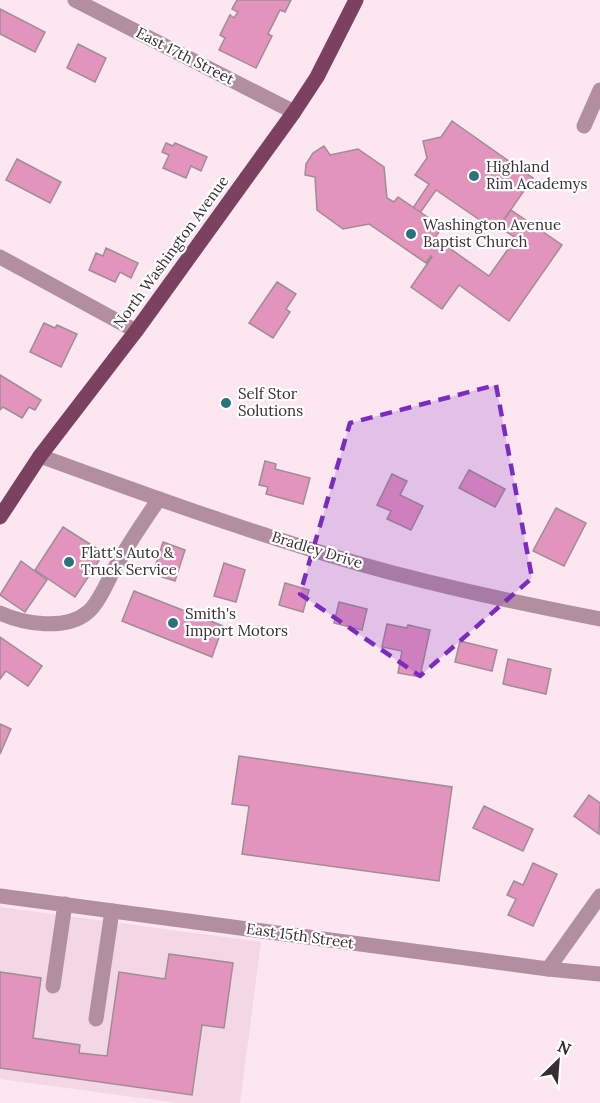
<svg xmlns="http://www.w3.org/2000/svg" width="600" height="1103" viewBox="0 0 600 1103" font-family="Lora,serif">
	<rect width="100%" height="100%" fill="#fce6f0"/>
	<!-- built -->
	<polygon fill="#f3d7e4" points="0,907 261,942 240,1103 178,1103 0,1079"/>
	<!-- building -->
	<g fill="#e394bd" stroke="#9f8c95" stroke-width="1.5">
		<polygon points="237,0 291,0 285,12 280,10 268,34 272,36 256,68 219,50 225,38 220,35 230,15 234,18 238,12 232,9"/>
		<polygon points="0,9 45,32 35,52 0,34"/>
		<polygon points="78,44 106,58 95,82 67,68"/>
		<polygon points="452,121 533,178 496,231 436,190 420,213 413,208 429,184 415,175 427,158 423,141 441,137"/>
		<polygon points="166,143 173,146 175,143 207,157 201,171 191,166 186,178 163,168 169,155 162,152"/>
		<polygon points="324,146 330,155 358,149 384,167 387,198 394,202 398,197 442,227 435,238 489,276 516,238 499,227 511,210 562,245 509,321 459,285 442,309 411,287 432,257 431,256 426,263 369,224 343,229 317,210 315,177 305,175 306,164 313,153"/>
		<polygon points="17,159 61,182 50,203 6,180"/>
		<polygon points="106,248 138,263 131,278 120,272 115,282 89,270 96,253 103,256"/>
		<polygon points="277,282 296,294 286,309 290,312 273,338 249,323"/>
		<polygon points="44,323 55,328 57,325 77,334 61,367 30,352"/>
		<polygon points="0,375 41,400 35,410 29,407 22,418 3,407 0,410"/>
		<polygon points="265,461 276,464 275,469 310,478 303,504 266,494 268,487 259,485"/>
		<polygon points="469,470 505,489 495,507 459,488"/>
		<polygon points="392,474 407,481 400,495 423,506 411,530 387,519 391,511 377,505"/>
		<polygon points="556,508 586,523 564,566 533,551"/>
		<polygon points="63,527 104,553 75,597 35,570"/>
		<polygon points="163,542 185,550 175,581 153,574"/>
		<polygon points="21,561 47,580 25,612 0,595"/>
		<polygon points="224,563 245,570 236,602 214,596"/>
		<polygon points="285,583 309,590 303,612 279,605"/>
		<polygon points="134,591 223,626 212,657 122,621"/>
		<polygon points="339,602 367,609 362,630 334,623"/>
		<polygon points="387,624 407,628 408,625 430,630 420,677 398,673 402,651 382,647"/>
		<polygon points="0,637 42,666 28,686 6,671 0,679"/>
		<polygon points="460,641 497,650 492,671 455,662"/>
		<polygon points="508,659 551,669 546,694 503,684"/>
		<polygon points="0,724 11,729 0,754"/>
		<polygon points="239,756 452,787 439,881 242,854 249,806 232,804"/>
		<polygon points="589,795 600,803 599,834 574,816"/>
		<polygon points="484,806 533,829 523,851 473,828"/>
		<polygon points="533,863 557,874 533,926 508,915 516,899 507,895 514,881 523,885"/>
		<polygon points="169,954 233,963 224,1028 202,1025 192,1095 0,1068 0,972 41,978 33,1038 80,1045 79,1053 107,1056 119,972 165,979"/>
	</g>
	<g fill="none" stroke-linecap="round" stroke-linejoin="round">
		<!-- minor -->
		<g stroke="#b28fa0" stroke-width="15">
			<polyline points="75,0 294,112"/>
			<polyline points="584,126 600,90"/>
			<polyline points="0,257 136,331"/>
			<path d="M40 456C136 491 232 526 329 555 418 582 509 601 600 619"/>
			<path d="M0 613C24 624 66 631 88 612 98 604 108 581 114 569 128 545 143 522 159 499"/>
			<polyline points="0,896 548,969 600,974"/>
			<polyline points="548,969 600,896"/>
			<polyline points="53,986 65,904"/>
			<polyline points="96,1019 112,911"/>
		</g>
		<!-- major -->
		<polyline stroke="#7c4161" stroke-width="15" points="0,517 40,456 136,331 294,112 317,77 356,0"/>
	</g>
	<!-- marked area -->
	<path fill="#7b2cbf" fill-opacity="0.2" stroke="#7b2cbf" stroke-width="4.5" stroke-dasharray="12 8" stroke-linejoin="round" d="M496 385 532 578 420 676 300 594 350 423Z"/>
	<!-- markers -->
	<g fill="#2a727c" stroke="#fff" stroke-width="2">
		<circle cx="474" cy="176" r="6"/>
		<circle cx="411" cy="234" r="6"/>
		<circle cx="226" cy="403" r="6"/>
		<circle cx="69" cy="562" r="6"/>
		<circle cx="173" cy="623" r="6"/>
	</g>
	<g text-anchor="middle" stroke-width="4.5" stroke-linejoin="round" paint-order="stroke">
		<!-- street labels -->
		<g font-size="15" fill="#362e32" stroke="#fff">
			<text transform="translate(185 56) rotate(27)" y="5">East 17th Street</text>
			<text transform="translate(171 252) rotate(-54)" y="5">North Washington Avenue</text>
			<text transform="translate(317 550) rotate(17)" y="5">Bradley Drive</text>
			<text transform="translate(300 936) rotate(8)" y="5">East 15th Street</text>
		</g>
		<!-- poi labels -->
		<g font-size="15" fill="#362e32" stroke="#fff" text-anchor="start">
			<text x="486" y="172">Highland<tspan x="486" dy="17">Rim Academys</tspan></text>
			<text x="423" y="230">Washington Avenue<tspan x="423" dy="17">Baptist Church</tspan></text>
			<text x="238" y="399">Self Stor<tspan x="238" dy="17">Solutions</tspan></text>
			<text x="81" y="558">Flatt's Auto &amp;<tspan x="81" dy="17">Truck Service</tspan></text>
			<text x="185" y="619">Smith's<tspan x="185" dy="17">Import Motors</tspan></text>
		</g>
	</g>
	<!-- north arrow -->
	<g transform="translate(558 1061) rotate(25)" stroke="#ffffff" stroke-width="4.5" paint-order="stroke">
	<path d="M0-4.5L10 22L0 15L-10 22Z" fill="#362e32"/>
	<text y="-9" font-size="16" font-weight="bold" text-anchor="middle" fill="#362e32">N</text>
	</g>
</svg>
